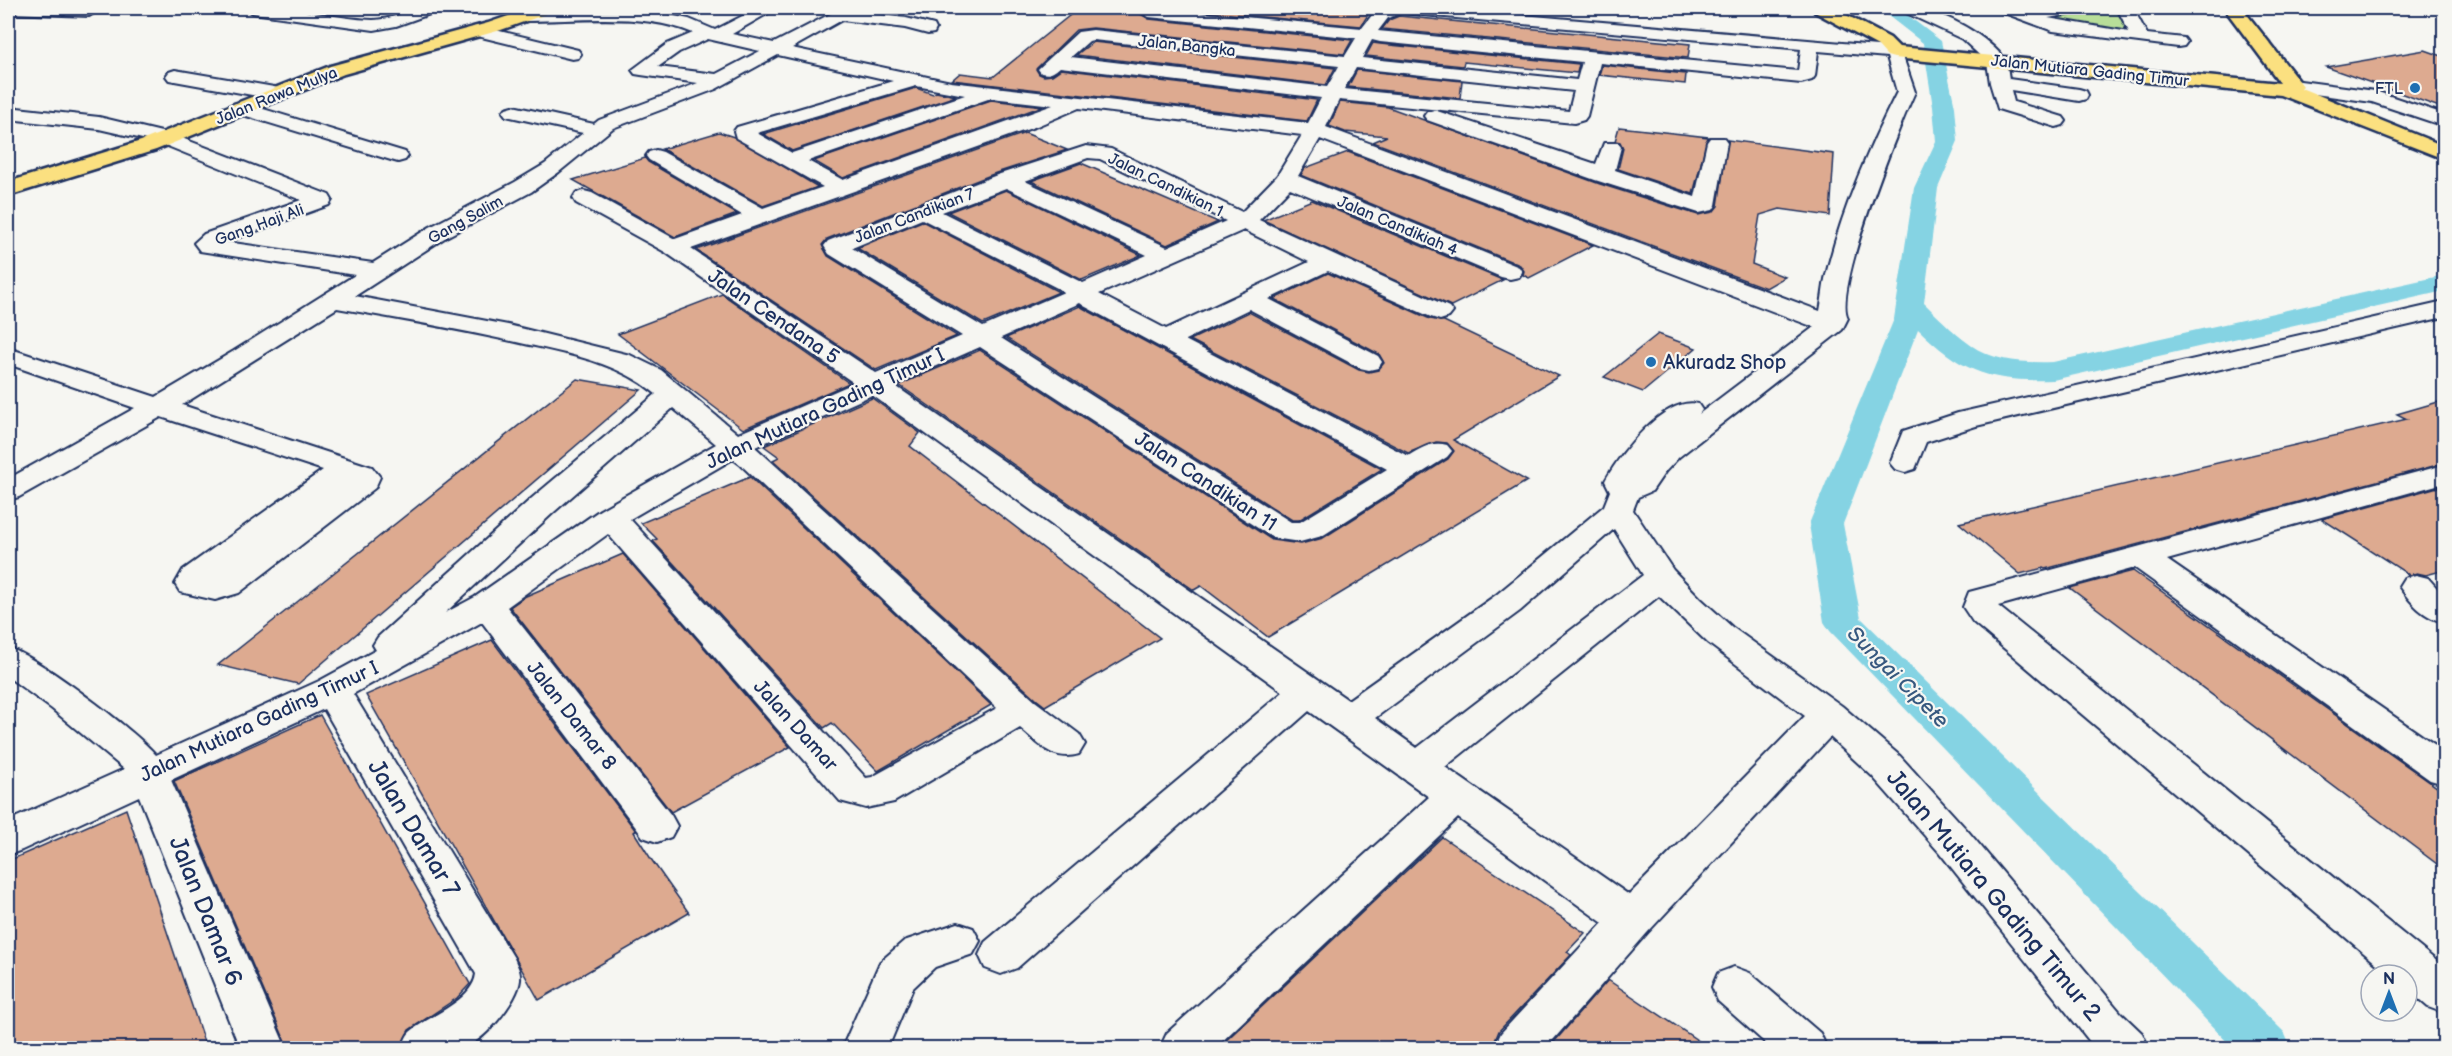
<svg xmlns="http://www.w3.org/2000/svg" width="2452" height="1056" viewBox="0 0 2452 1056" font-family="'Balsamiq Sans',sans-serif">
	<rect width="100%" height="100%" fill="#f6f6f2"/>
	<filter id="ink" filterUnits="userSpaceOnUse"><feTurbulence type="fractalNoise" baseFrequency=".0167" numOctaves="2"/><feDisplacementMap in="SourceGraphic" scale="12" xChannelSelector="R" yChannelSelector="G"/><feConvolveMatrix kernelMatrix="1 2 1 2 8 2 1 2 1" color-interpolation-filters="sRGB"/></filter>
	<g filter="url(#ink)">
		<!-- green -->
		<polygon fill="#b8de99" stroke="#6a867c" stroke-width="1.5" points="2104,8 2115,8 2131,36 2037,18"/>
		<g fill="none" stroke-linecap="round" stroke-linejoin="round">
			<!-- canal -->
			<path fill="#85d3e3" fill-rule="evenodd" d="M1878 8H1898L1941 41 1955 107 1958 141 1938 188 1924 303C1972 350 1984 364 2053 362L2444 275V291L2053 380C1990 382 1963 373 1918 329L1843 524 1861 618 2284 1032 2291 1048H2233L1830 631 1824 622 1809 524 1894 319 1914 188 1936 141 1933 107 1923 43Z"/>
		</g>
		<!-- building -->
		<g fill="#ddaa90" stroke="#1b2f5e" stroke-width="1.5">
			<polygon points="1079,8 1144,8 1139,13 1149,19 1352,40 1344,54 1093,28 1076,30 1036,69 1039,74 1044,76 1052,75 1061,69 1317,100 1307,121 952,80 960,73 993,77"/>
			<polygon points="1166,8 1344,8 1371,10 1361,26"/>
			<polygon points="1399,16 1690,44 1688,58 1382,29 1389,20"/>
			<polygon points="1093,42 1335,68 1326,85 1076,55"/>
			<polygon points="1373,43 1380,44 1579,64 1577,73 1464,62 1463,66 1366,56"/>
			<polygon points="2425,50 2445,57 2445,109 2326,67"/>
			<polygon points="1602,65 1686,74 1685,84 1599,75"/>
			<polygon points="1357,70 1462,81 1460,98 1348,87"/>
			<polygon points="916,88 933,94 936,92 956,96 792,151 763,134"/>
			<polygon points="991,100 1043,106 843,178 814,161"/>
			<polygon points="1340,102 1388,107 1600,184 1698,215 1713,212 1718,206 1728,140 1834,154 1830,216 1780,209 1760,215 1752,264 1785,277 1766,288 1373,142 1387,136 1345,132 1329,126"/>
			<polygon points="1619,127 1708,137 1693,194 1618,169 1623,148 1620,142 1615,141"/>
			<polygon points="719,132 734,137 818,187 763,206 662,149"/>
			<polygon points="1025,133 1067,150 996,173 827,239 822,245 828,256 957,336 876,370 696,250"/>
			<polygon points="1348,152 1593,245 1529,278 1523,275 1524,271 1520,265 1301,175 1305,168"/>
			<polygon points="645,158 648,162 737,214 675,237 573,180"/>
			<polygon points="1081,163 1148,192 1218,222 1167,245 1031,181"/>
			<polygon points="1006,190 1141,255 1082,280 948,212"/>
			<polygon points="1312,200 1500,279 1503,280 1451,306 1263,220"/>
			<polygon points="922,221 1059,292 983,324 857,248"/>
			<polygon points="1328,273 1430,319 1444,321 1559,376 1453,440 1527,481 1268,637 1201,586 1194,590 899,385 980,350 1272,540 1301,544 1323,538 1448,459 1454,451 1447,443 1436,442 1408,453 1190,340 1249,312 1359,370 1369,372 1378,370 1384,363 1379,354 1274,299"/>
			<polygon points="722,294 849,383 743,429 618,334"/>
			<polygon points="1080,306 1083,308 1382,469 1299,520 1292,520 1006,338"/>
			<polygon points="1658,334 1696,348 1643,392 1604,377"/>
			<polygon points="577,379 641,390 298,684 218,665"/>
			<polygon points="872,398 920,433 910,446 1160,638 1045,706 1036,699 773,460 779,457 764,446"/>
			<polygon points="2445,400 2445,463 2045,569 2043,568 2020,574 1959,523 2407,419 2397,414"/>
			<polygon points="750,477 991,705 878,771 832,723 824,728 653,541 657,539 641,523"/>
			<polygon points="2445,485 2445,570 2426,575 2417,573 2409,575 2322,519"/>
			<polygon points="623,554 790,747 671,812 510,607 526,596"/>
			<polygon points="2133,571 2445,793 2445,870 2070,588"/>
			<polygon points="492,640 636,831 634,832 651,859 689,913 539,1000 366,695"/>
			<polygon points="320,715 470,984 457,998 409,1030 400,1048 288,1048 174,781"/>
			<polygon points="126,809 206,1048 8,1048 8,861"/>
			<polygon points="1442,837 1585,933 1567,952 1571,955 1499,1031 1492,1048 1218,1048"/>
			<polygon points="1608,980 1709,1048 1549,1048"/>
		</g>
		<g fill="none" stroke-linecap="round" stroke-linejoin="round">
			<!-- minor casing -->
			<g stroke="#1b2f5e" stroke-width="4">
				<g id="minor">
					<polygon points="8,8 95,8 97,11 89,16 9,13"/>
					<path d="M245 8C288 3 330 19 373 20 397 20 412 5 440 8L438 11 396 26 374 30 253 13Z"/>
					<path d="M758 8H777L732 34 774 43 842 8H861L857 12 906 18 934 25 936 29 934 33 928 34 905 28 842 20 792 48 951 82 1308 123 1321 98 1060 67C1053 73 1050 75 1041 73L1038 69 1078 32 1093 30 1345 56 1356 38 1149 17 1141 12 1147 8 1362 28 1376 10 1386 8H1442L1900 48 1915 92C1900 124 1832 292 1848 318L1842 330 1679 457 1665 472 1652 491 1638 497 1633 510 1673 570 1701 599 1732 627 1842 706 1900 756 1967 830 2121 1013 2142 1033 2149 1048H2095L1939 852 1872 776 1830 737 1647 933 1546 1048H1494L1501 1033 1603 923 1458 818 1215 1048H1160L1167 1033 1429 797 1309 711 1017 968 1001 974 985 968 979 955 985 942 1283 692 872 395 755 447 1035 701 1079 734 1085 744 1079 754C1052 762 1040 744 1020 728L894 802 866 808 840 801 608 534 507 607 671 815 677 826 671 837 657 842 643 837 482 622 353 694 514 958C517 966 521 971 520 980 518 1001 482 1044 462 1048 446 1052 419 1048 402 1048 404 1043 406 1036 410 1032 428 1016 473 1001 476 974L324 709 171 780 286 1048H240L139 796 22 850 8 855V821L124 769 52 709 8 677V648C34 654 137 732 156 755L319 681 376 650 373 645 378 637 532 498 656 394C619 363 571 354 525 344 463 330 400 319 337 308L182 405 372 467 380 477 375 488 239 593 215 600 180 592 175 584 183 570 323 470 161 417 19 497 8 500V479L135 408 8 364V348L156 397 234 351 355 275 200 251 194 243 204 234 301 200 160 143 99 129 8 119V107L99 117 174 135 329 195 332 200 329 205 226 242 373 263 430 227 515 182 545 164 583 133 506 116 503 112 506 108 513 106 594 124 599 120 698 83 641 75 635 74 632 70 667 44 693 33C642 12 581 21 527 21L521 20 519 16 521 12 649 11 689 19 715 30ZM1401 13 1801 49 1798 71 1378 31 1388 18ZM708 39 760 51 716 74 658 67 679 52ZM1093 40 1339 66 1327 87 1071 57 1089 41ZM1372 40 1380 42 1582 62 1577 80 1362 58ZM1818 51 1887 57 1897 92C1867 151 1840 215 1825 279 1823 290 1822 301 1820 311L1326 127 1339 100 1574 123 1584 120 1587 116 1600 63 1801 83 1812 80 1815 76ZM778 55 893 81 737 127 734 131 736 138 823 187 763 208 663 152 656 150 649 152 646 156 649 160 742 215 675 239 592 193 584 191 576 193 573 198 576 203 665 252 854 383 738 434 661 370 630 355 508 325 355 296 446 237 531 192 559 172 613 128 716 89ZM1356 68 1574 91 1569 111 1344 89ZM916 86 965 95 792 153 757 133ZM991 98 1053 105 843 180 808 161ZM1079 108 1302 135 1277 176 1242 212 1111 149 1086 146 997 175 828 241 824 246 829 254 962 336 876 373 691 249 1037 126ZM1320 139 1814 327 1699 414 1702 410 1698 404C1664 396 1620 454 1605 481L1610 491 1604 506 1496 595 1348 700 894 385 980 347 1273 538 1300 542 1322 536 1447 457 1452 451 1447 445C1431 441 1422 448 1408 456L1185 340 1249 309 1360 368 1369 370 1378 368 1382 362 1378 356 1269 299 1328 271 1431 317 1440 320 1449 317 1453 312 1449 307 1259 220 1290 188 1501 277 1510 279 1519 277 1522 272 1519 267 1298 176ZM1088 158 1100 159 1226 221 1167 247 1025 181ZM1006 188 1147 255 1083 283 942 212ZM922 219 1061 290 1064 292 983 327 852 248ZM1244 230 1309 262 1166 329 1099 294ZM1080 303 1084 306 1387 469 1300 522H1291L1001 338ZM673 408 716 444 600 510 475 597 445 613 554 512ZM733 459 741 465 997 708 872 777 866 778 630 519ZM1614 529 1643 575 1417 748 1375 718 1520 611ZM1659 596 1708 643 1805 716 1629 895 1445 767Z"/>
					<path d="M1900 8C1932 4 1982 32 2003 57 2007 62 2008 72 2009 79L2079 89 2086 91 2088 95 2086 99 2079 101 2011 90 2014 102 2063 117 2066 121 2063 125 2056 127 1998 109 1990 83 1987 62 1962 39 1902 11Z"/>
					<polygon points="1997,8 2019,8 2030,12 2053,8 2091,8 2089,11 2048,18 2129,32 2117,8 2133,8 2147,34 2184,38 2187,42 2184,46 2178,47 2053,31 1999,11"/>
					<polygon points="479,26 578,50 581,54 578,58 572,59 473,35 470,31 473,27"/>
					<polygon points="175,70 274,87 281,89 283,93 281,97 274,99 169,80 166,76 169,72"/>
					<polygon points="2293,80 2375,91 2444,114 2444,126 2372,102 2286,90 2284,86 2286,82"/>
					<polygon points="240,102 405,152 408,156 405,160 398,162 391,160 233,112 230,108 233,104"/>
					<polygon points="1434,110 1596,164 1604,143 1618,143 1621,147 1615,170 1695,197 1707,142 1710,138 1724,138 1727,142 1716,205 1713,210 1699,213 1595,180 1427,120 1424,116 1427,112"/>
					<polygon points="2444,302 2444,317 1976,426 1926,442 1915,469 1905,472 1895,469 1890,463 1903,431 1958,413"/>
					<polygon points="2444,465 2444,483 2167,560 2444,751 2444,784 2430,780 2135,568 1998,606 2444,967 2444,1013 2428,1007 2407,989 2407,975 2390,975 1973,622 1963,607 1969,592"/>
					<path d="M2416 575 2428 578 2444 596V622C2424 618 2411 603 2399 586L2404 578Z"/>
					<polygon points="958,923 973,928 980,941 973,954 935,967 913,988 888,1048 842,1048 880,962 904,941"/>
					<polygon points="1734,967 1750,973 1820,1033 1827,1048 1771,1048 1718,1001 1712,987 1718,973"/>
				</g>
			</g>
			<!-- major casing -->
			<g stroke="#1b2f5e" stroke-width="5">
				<g id="major">
					<polygon points="532,8 555,8 552,12 501,30 344,74 156,150 8,196 8,182 141,141 330,66 488,23"/>
					<polygon points="1812,8 1833,8 1890,38 1899,47 2280,83 2224,8 2242,8 2300,82 2303,86 2301,88 2444,146 2444,159 2281,95 1894,58 1887,56 1878,46 1815,12"/>
				</g>
			</g>
			<!-- minor -->
			<use href="#minor" fill="#f6f6f2" fill-rule="evenodd"/>
			<!-- major -->
			<use href="#major" fill="#fbe080" fill-rule="evenodd"/>
		</g>
	</g>
	<!-- markers -->
	<g fill="#1f6fb2" stroke="#f6f6f2" stroke-width="2">
		<circle cx="2415" cy="88" r="6"/>
		<circle cx="1651" cy="362" r="6"/>
	</g>
	<g text-anchor="middle" stroke-width="4.5" stroke-linejoin="round" paint-order="stroke">
		<!-- far-street labels -->
		<g font-size="16" fill="#1b2f5e" stroke="#f6f6f2">
			<text transform="translate(1187 45) rotate(6)" y="6">Jalan Bangka</text>
			<text transform="translate(2090 70) rotate(6)" y="6">Jalan Mutiara Gading Timur</text>
			<text transform="translate(276 95) rotate(-22)" y="6">Jalan Rawa Mulya</text>
			<text transform="translate(1166 184) rotate(26)" y="6">Jalan Candikian 1</text>
			<text transform="translate(914 215) rotate(-21)" y="6">Jalan Candikian 7</text>
			<text transform="translate(465 219) rotate(-29)" y="6">Gang Salim</text>
			<text transform="translate(259 224) rotate(-20)" y="6">Gang Haji Ali</text>
			<text transform="translate(1398 225) rotate(23)" y="6">Jalan Candikiah 4</text>
		</g>
		<!-- far-poi labels -->
		<g font-size="16" fill="#1b2f5e" stroke="#f6f6f2" text-anchor="end">
			<text x="2403" y="94">FTL</text>
		</g>
		<!-- street labels -->
		<g font-size="20" fill="#1b2f5e" stroke="#f6f6f2">
			<text transform="translate(774 316) rotate(34)" y="7">Jalan Cendana 5</text>
			<text transform="translate(825 408) rotate(-25)" y="7">Jalan Mutiara Gading Timur I</text>
			<text transform="translate(1206 481) rotate(33)" y="7">Jalan Candikian 11</text>
			<text transform="translate(572 715) rotate(52)" y="7">Jalan Damar 8</text>
			<text transform="translate(259 721) rotate(-25)" y="7">Jalan Mutiara Gading Timur I</text>
			<text transform="translate(796 725) rotate(48)" y="7">Jalan Damar</text>
		</g>
		<!-- poi labels -->
		<g font-size="20" fill="#1b2f5e" stroke="#f6f6f2" text-anchor="start">
			<text x="1663" y="369">Akuradz Shop</text>
		</g>
		<!-- water labels -->
		<g font-size="21" font-style="italic" fill="#36587f" stroke="#f6f6f2">
			<text transform="translate(1898 677) rotate(45)" y="7">Sungai Cipete</text>
		</g>
		<!-- near-street labels -->
		<g font-size="24" fill="#1b2f5e" stroke="#f6f6f2">
			<text transform="translate(414 828) rotate(59)" y="8">Jalan Damar 7</text>
			<text transform="translate(1994 895) rotate(50)" y="8">Jalan Mutiara Gading Timur 2</text>
			<text transform="translate(206 911) rotate(68)" y="8">Jalan Damar 6</text>
		</g>
	</g>
	<!-- margin -->
	<rect width="2452" height="1056" fill="none" stroke="#f6f6f2" stroke-width="30"/>
	<rect x="15" y="15" width="2422" height="1026" fill="none" stroke="#1b2f5e" stroke-width="2" filter="url(#ink)"/>
	<!-- north arrow -->
	<g transform="translate(2389 993)"><circle r="28" fill="#f6f6f2" stroke="#9ea6b7" stroke-width="1.5"/>
	<path d="M0-4.5L10 22L0 15L-10 22Z" fill="#1f6fb2"/>
	<text y="-9" font-size="16" font-weight="bold" text-anchor="middle" fill="#1b2f5e">N</text>
	</g>
</svg>
